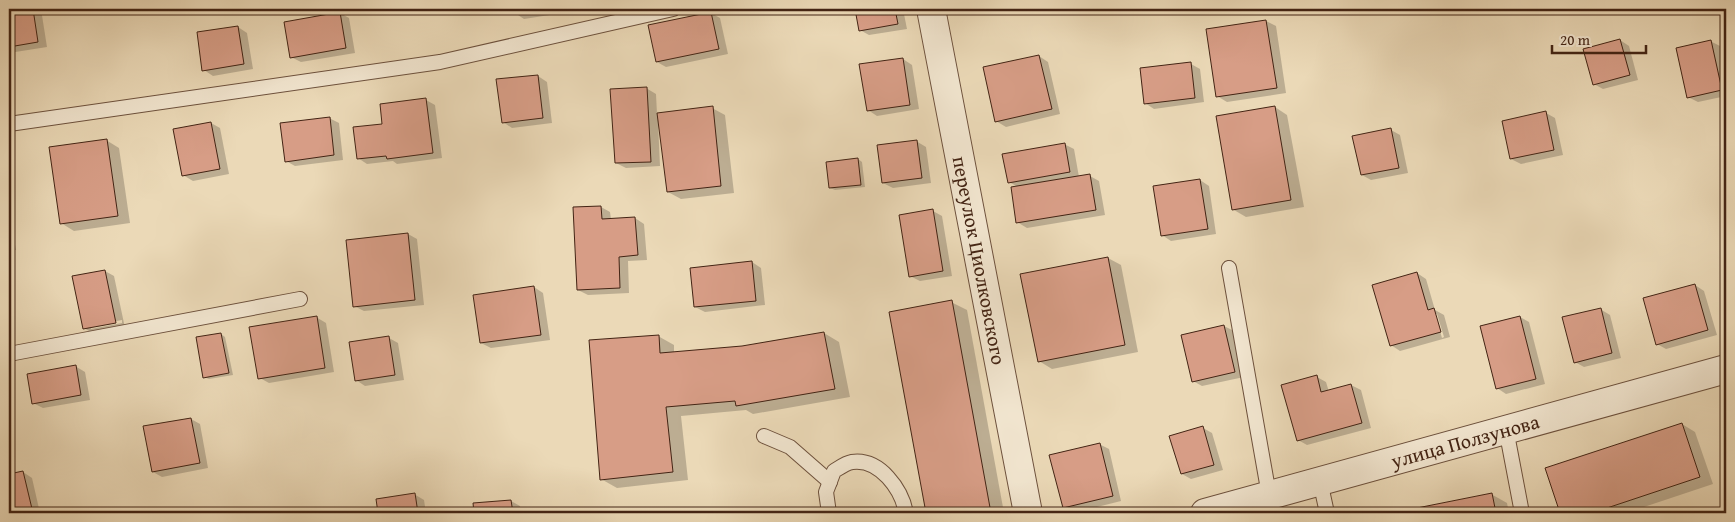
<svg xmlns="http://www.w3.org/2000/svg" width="1735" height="522" viewBox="0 0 1735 522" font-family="'Gentium Book Plus',serif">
	<rect width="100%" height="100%" fill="#ebd9b7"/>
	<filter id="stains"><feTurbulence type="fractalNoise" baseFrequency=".004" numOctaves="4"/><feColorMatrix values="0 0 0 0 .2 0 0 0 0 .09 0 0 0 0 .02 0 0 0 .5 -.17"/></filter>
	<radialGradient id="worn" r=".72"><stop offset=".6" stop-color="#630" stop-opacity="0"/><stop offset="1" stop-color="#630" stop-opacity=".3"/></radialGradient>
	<!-- shadow -->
	<g fill="#0003" fill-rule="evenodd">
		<polygon points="9,9 41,9 47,47 9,53"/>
		<polygon points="515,9 588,9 524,19 515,13"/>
		<polygon points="856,9 903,9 907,29 869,35 860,30"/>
		<polygon points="340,13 349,18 355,53 301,62 291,57"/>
		<polygon points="711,13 720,18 728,54 666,67 657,62"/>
		<polygon points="1266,21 1276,26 1286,93 1227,102 1217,96 1207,30"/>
		<polygon points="238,27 247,33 253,69 213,76 204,70"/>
		<polygon points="1620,40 1629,46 1638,80 1603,89 1594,84"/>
		<polygon points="1710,41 1720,46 1726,74 1726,96 1698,102 1688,97"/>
		<polygon points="1039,56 1048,62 1060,114 1006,127 996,121"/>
		<polygon points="903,59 912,65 919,109 877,116 868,110"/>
		<polygon points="1191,64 1200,69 1204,102 1154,109 1145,103"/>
		<polygon points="538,76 547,82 552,123 512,128 503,122"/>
		<polygon points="646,88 656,94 657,114 712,108 725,115 734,193 681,199 668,192 660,122 658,122 660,166 626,168 616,163"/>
		<polygon points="426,100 435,105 442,158 397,164 393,161 367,164 358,158 384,125"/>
		<polygon points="1275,107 1287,115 1304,207 1246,217 1234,210"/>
		<polygon points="1546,113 1555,118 1563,155 1521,164 1511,159"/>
		<polygon points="329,118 339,123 343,160 295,166 286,161"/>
		<polygon points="211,123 220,128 229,174 193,181 183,175"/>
		<polygon points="1391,130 1400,135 1408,173 1371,180 1362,175"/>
		<polygon points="106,140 119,148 130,223 74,231 61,223"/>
		<polygon points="916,141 926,147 931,183 893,188 883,183"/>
		<polygon points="1064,144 1074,149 1079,177 1090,176 1099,181 1105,215 1027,228 1017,222 1018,187 1009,182"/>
		<polygon points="858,159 862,162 865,187 835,190 830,188"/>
		<polygon points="1200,180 1209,186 1216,234 1171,241 1162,235"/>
		<polygon points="601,207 610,212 611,219 635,218 644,224 647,260 628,261 629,293 588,295 578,290 574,209"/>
		<polygon points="933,211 942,216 952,276 920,281 910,276"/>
		<polygon points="9,222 11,224 16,250 9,251"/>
		<polygon points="408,234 417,239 424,305 364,311 354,306"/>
		<polygon points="1108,258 1121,265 1138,352 1052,369 1039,361"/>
		<polygon points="752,262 761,268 765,305 705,312 695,307"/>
		<path d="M105 271 114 276 125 328 94 334 84 328ZM122 320V323L91 329V326Z"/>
		<path d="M1417 273 1426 279 1435 310 1444 315 1450 337 1400 351 1391 345ZM1435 314H1437L1444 337 1442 338Z"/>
		<polygon points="1695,285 1704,291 1717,335 1666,349 1657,344"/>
		<polygon points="534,287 543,293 550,340 491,348 481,343"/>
		<polygon points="951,302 967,310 1004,513 927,513 890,313"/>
		<polygon points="1600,309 1610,315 1621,358 1584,367 1575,362"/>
		<polygon points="316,317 326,323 334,372 269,383 260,378"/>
		<polygon points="1520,317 1529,322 1545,384 1506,394 1497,388"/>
		<polygon points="1224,326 1234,331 1244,377 1202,386 1193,381"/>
		<polygon points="824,333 839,342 850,397 753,414 746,410 681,416 688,480 617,488 601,479 658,336 674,345 674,353 742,347"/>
		<polygon points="221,334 225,337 233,375 209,379 204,377"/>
		<polygon points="389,338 398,343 404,380 365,386 356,380"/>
		<polygon points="75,366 85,372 90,400 43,408 33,403"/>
		<polygon points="1317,377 1326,382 1329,392 1351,385 1361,390 1371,428 1307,445 1298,440"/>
		<polygon points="191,419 200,424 208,468 162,477 153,472"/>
		<polygon points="1682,424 1695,432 1713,484 1626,513 1562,513 1547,469"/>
		<polygon points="1203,428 1212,433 1223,470 1191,479 1182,474"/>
		<polygon points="1099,444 1109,449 1121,501 1073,513 1064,507"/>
		<polygon points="23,472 32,478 40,513 9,513 9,476"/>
		<polygon points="414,494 424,500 426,513 379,513 377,500"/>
		<polygon points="1491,494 1507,503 1509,513 1398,513"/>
		<polygon points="511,501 520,506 521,513 475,513 475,504"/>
	</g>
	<!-- building -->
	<g fill="#d79d86" stroke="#432414">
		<polygon points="9,9 33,9 38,42 9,47"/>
		<polygon points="513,9 550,9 514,14"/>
		<polygon points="855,9 895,9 898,24 859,31"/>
		<polygon points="340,12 346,48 290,58 284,22"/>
		<polygon points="711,12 719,49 656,62 648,25"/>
		<polygon points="1266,20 1277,88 1216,97 1206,29"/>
		<polygon points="238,26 244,64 202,71 197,32"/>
		<polygon points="1620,39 1630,75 1593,85 1583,49"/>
		<polygon points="1711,40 1722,90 1687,98 1676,48"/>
		<polygon points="1039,55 1052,109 995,122 983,67"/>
		<polygon points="903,58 910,105 867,111 859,64"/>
		<polygon points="1191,62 1195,98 1144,104 1140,68"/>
		<polygon points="538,75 543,118 502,123 496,79"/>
		<polygon points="647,87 651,162 615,163 610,89"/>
		<polygon points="426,98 433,153 387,159 386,156 357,159 353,127 382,124 380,104"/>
		<polygon points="713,106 721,186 667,192 657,113"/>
		<polygon points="1275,106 1291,200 1232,210 1216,116"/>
		<polygon points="1546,111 1554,150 1510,159 1502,121"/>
		<polygon points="330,117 334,155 285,162 280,123"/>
		<polygon points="211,122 220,169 182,176 173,129"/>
		<polygon points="1391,128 1399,168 1361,175 1352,136"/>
		<polygon points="107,139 118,216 60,224 49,147"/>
		<polygon points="917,140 922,178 882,183 877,145"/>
		<polygon points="1065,143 1070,172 1008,183 1002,154"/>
		<polygon points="858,158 861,185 829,188 826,162"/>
		<polygon points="1090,174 1096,210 1016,223 1011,187"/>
		<polygon points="1200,179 1208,229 1161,236 1153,186"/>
		<polygon points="601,206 602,219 635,217 638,255 619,257 620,288 577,290 573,207"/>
		<polygon points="933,209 943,271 909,277 899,215"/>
		<polygon points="408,233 415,300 353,307 346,240"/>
		<polygon points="1108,257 1125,345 1038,362 1020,274"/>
		<polygon points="752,261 756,301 694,307 690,268"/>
		<polygon points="105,270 116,323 83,329 72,276"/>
		<polygon points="1417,272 1428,310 1434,308 1441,332 1390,346 1372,285"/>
		<polygon points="1695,284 1708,330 1656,345 1643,298"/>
		<polygon points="534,286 541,335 480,343 473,295"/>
		<polygon points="952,300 974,420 991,513 926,513 889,312"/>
		<polygon points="1601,308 1612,353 1574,363 1562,317"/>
		<polygon points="317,316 325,368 258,379 249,327"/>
		<polygon points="1520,316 1536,379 1496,389 1480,326"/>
		<polygon points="1224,325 1235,372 1192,382 1181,335"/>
		<polygon points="824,332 835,389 736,406 735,401 666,407 673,472 600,480 589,340 659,335 660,353 742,346"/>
		<polygon points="221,333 229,373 203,378 196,337"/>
		<polygon points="389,336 395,375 355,381 349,342"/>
		<polygon points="76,365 81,395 32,404 27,374"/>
		<polygon points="1317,375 1321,392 1351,384 1362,423 1297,441 1281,385"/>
		<polygon points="191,418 200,463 152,472 143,426"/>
		<polygon points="1682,423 1700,477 1592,513 1560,513 1545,468"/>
		<polygon points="1203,426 1214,465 1181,474 1169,436"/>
		<polygon points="1100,443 1113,496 1063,508 1049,455"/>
		<polygon points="23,471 33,513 9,513 9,474"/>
		<polygon points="415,493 418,513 378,513 376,499"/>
		<polygon points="1492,493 1496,513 1392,513"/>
		<polygon points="511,500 513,513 474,513 473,503"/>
	</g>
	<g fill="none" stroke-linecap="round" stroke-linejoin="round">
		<!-- service casing -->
		<g stroke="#6d513d" stroke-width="16">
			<g id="service">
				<polyline points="9,124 440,62 673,9"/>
				<polyline points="1229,268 1269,495"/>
				<polyline points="9,354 300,299"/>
				<polyline points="1506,429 1522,513"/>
				<polyline points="764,436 790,447 830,482"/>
				<polyline points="1320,481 1327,513"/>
				<path d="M829 513 826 492 834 471C839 468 846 463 852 462 880 458 902 490 906 513"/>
			</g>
		</g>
		<!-- minor casing -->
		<g stroke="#6d513d" stroke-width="30">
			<g id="minor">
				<path id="s1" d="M931 9 1028 513"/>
				<path id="s2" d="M1205 513 1726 369"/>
			</g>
		</g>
		<!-- service -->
		<use href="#service" stroke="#f2e6d0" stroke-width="14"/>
		<!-- minor -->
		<use href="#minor" stroke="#f2e6d0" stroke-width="28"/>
	</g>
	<g text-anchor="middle" stroke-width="4.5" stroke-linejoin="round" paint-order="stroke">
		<!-- street labels -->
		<g font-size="20" fill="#432414" stroke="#f2e6d0">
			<text dy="7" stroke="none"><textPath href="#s1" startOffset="256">переулок Циолковского</textPath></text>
			<text dy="7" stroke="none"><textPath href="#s2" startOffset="270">улица Ползунова</textPath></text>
		</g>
	</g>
	<!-- margin -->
	<rect width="1735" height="522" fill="none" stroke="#ebd9b7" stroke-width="30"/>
	<rect x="10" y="10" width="1715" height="502" fill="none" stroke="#432414" stroke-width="2.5"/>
	<rect x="15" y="15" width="1705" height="492" fill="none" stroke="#432414"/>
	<!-- scale -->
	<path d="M1552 45v8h94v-8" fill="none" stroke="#432414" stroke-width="2.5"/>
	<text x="1560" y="45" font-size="15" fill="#432414" stroke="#f2e6d0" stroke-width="4" paint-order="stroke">20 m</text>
	<rect width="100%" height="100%" filter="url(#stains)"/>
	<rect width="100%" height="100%" fill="url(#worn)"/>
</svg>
